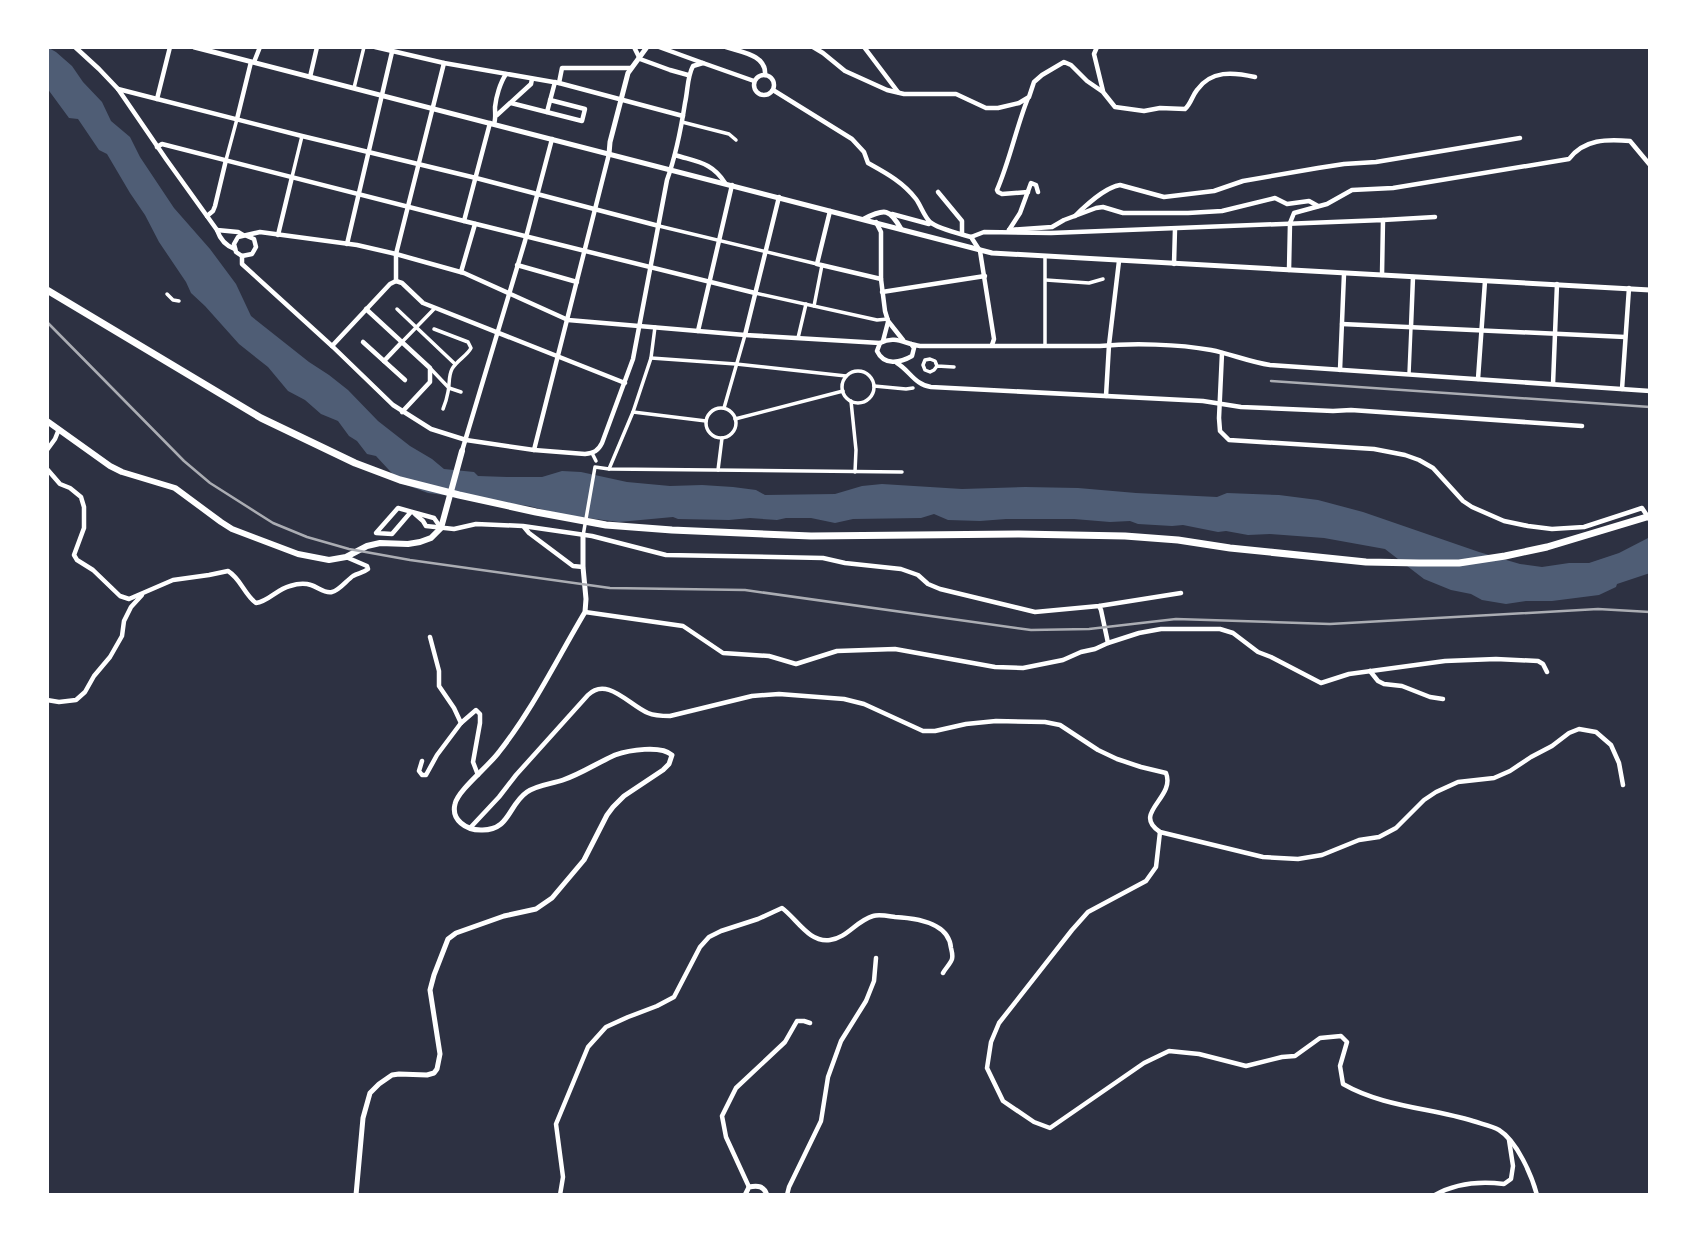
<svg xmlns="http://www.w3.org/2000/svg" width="1697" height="1242" viewBox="0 0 1697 1242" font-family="'DejaVu Sans',sans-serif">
	<rect width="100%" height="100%" fill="#2d3142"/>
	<!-- water -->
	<polygon fill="#4f5d75" points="47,47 56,52 72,66 83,82 102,102 111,121 130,137 140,157 174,208 210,249 236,284 251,316 309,362 329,375 348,390 378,421 410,446 432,459 444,469 474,472 478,476 507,477 542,477 562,471 581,472 627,482 670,486 702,485 733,487 756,490 765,495 835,494 862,486 882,484 962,489 1025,487 1078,488 1136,493 1217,497 1227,493 1279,495 1318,500 1363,512 1479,552 1520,564 1542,567 1569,563 1589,563 1619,553 1650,537 1650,573 1617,584 1616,587 1599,595 1552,601 1526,601 1506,604 1482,600 1471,594 1451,590 1424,579 1385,549 1324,538 1270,534 1248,535 1226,531 1218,532 1183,525 1172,526 1138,524 1130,521 1110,522 1074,519 1006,519 980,521 948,520 934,514 921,518 853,519 835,523 811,518 786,518 777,520 750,518 729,520 678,519 673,517 619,522 564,515 529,506 428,493 401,483 376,456 367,454 357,441 349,436 338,421 321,414 305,400 288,391 268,367 239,344 205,306 191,293 186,282 159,242 145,215 130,193 107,154 99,150 78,119 69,118 47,88"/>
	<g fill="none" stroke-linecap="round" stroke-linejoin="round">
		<!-- pedestrian -->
		<g stroke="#fff" stroke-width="3.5">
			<polyline points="354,88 364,47"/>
			<polyline points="682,122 729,134 736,140"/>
			<polyline points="226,160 237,119"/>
			<polyline points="292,177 302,136"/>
			<polyline points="659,226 817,264"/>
			<polyline points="1046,280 1089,283 1103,279"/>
			<polyline points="755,293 877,320 888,319"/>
			<polyline points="167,294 173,300 179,301"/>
			<polyline points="814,306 822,265"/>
			<polyline points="397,309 455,364"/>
			<path d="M434 329 468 342 471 348C467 356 457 360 452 369 448 377 450 384 448 392 447 398 445 404 443 409"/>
			<polyline points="798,338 806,304"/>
			<polyline points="402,342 435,308"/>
			<polyline points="1045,345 1045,256"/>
			<polyline points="651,358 736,364 846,376"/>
			<polyline points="937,366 935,361 930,359 925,360 923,365 925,370 930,372 934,370 937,366 954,367"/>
			<polyline points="430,368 449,388 461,392"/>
			<circle cx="858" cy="387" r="16"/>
			<polyline points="1409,374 1411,327"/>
			<polyline points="874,386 906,389 913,388"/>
			<polyline points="851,401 856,450 855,472"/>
			<polyline points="724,408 745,335"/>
			<circle cx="721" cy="423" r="15"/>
			<polyline points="633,412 706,421"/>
			<polyline points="735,419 843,391"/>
			<polyline points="592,453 596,461"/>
			<polyline points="609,469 633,412 651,358 655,327"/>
			<polyline points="718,470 722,438"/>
			<polyline points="583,536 595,467 609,469 902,472"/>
		</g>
		<!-- minor -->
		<g stroke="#fff" stroke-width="4.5">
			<path d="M75 47 99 69 118 89 166 159 217 230C220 239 226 246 235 249"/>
			<polyline points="375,47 444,63 559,83 683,116"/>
			<polyline points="634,47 640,59 670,70 688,75"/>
			<polyline points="659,47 703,63"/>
			<path d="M726 47C741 52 767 55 765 75"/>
			<path d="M813 47 823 53 845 71 887 90 904 94H956L986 108H998L1019 103 1029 97 1034 82 1042 75 1064 62 1071 65 1087 81 1103 92 1115 107 1144 111 1160 108 1185 109C1191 104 1192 96 1197 90 1211 70 1233 72 1255 77"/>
			<polyline points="864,47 898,92"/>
			<polyline points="1097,47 1094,54 1103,91"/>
			<polyline points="254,62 260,47"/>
			<circle cx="764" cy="85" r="10"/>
			<polyline points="310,77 317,47"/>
			<polyline points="559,83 562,68 631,68"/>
			<polyline points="118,89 302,136 476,178 659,226"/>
			<path d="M773 90 852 139 864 152 868 163C886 173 903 182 916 199 921 206 924 216 930 222 938 229 961 234 971 237L980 251 994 339 992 345"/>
			<polyline points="157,99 170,47"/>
			<polyline points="511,103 582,121 585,109 550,100"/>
			<polyline points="547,112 555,82"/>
			<polyline points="497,115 531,84 532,79"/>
			<polyline points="237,119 251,62"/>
			<path d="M494 124C496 118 495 114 495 107 496 97 500 83 506 74"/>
			<polyline points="157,147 162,144 464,221 755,293"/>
			<path d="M675 155C697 162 712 162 725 183"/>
			<polyline points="938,192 962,221 962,234"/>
			<path d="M1028 192 1002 194 998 192 997 190C1010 160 1016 128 1028 98"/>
			<polyline points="830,211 817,264 881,279"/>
			<polyline points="892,214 929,224"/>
			<polyline points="207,216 213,211 215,206 226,160"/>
			<path d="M1075 216C1085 206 1106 187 1120 185L1164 197 1214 191 1243 181 1318 168 1344 164 1376 162 1520 138"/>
			<polyline points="1383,220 1435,217"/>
			<polyline points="464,221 490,123"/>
			<polyline points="876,222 881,232 881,279 885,311 888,321 903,340"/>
			<polyline points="217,230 238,232 243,235"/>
			<polyline points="1009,230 1052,227 1064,220 1096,208 1103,207 1123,213 1188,213 1222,211 1275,198 1287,204 1309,201 1318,206"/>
			<polyline points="1009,230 1020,213 1031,183 1036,185 1038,192"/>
			<polyline points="278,235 292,177"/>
			<polyline points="971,237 984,232 1051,233 1383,220 1382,275"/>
			<polyline points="347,244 392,52"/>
			<path d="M242 256V264L332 346 393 405 431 429 466 440 534 450 585 454C594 453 598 451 602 443L633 359 667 180C676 155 681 129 685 103 688 90 687 77 693 66L703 63 754 81"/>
			<polyline points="242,256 236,252 234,244 238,237 260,232 357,245 396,254 464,273 568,320 745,335 880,343"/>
			<polyline points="242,256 252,254 256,247 254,239 247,236"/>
			<polyline points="1174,264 1175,229"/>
			<polyline points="517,265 577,282"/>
			<path d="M1289 270 1290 223 1294 213 1327 204 1352 190 1393 188 1569 159C1584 139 1607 139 1630 141L1650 165"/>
			<polyline points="461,272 475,224"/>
			<polyline points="396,281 402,283 423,303 625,383"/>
			<polyline points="396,281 396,254 444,63"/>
			<polyline points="882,292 985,276"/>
			<polyline points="366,309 430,368 430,382 402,412"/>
			<polyline points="1342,324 1625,337"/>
			<polyline points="1411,327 1413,277"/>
			<polyline points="698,331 732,185"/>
			<polyline points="745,335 779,197"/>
			<polyline points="883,341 888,322"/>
			<polyline points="363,342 405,380"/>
			<path d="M911 344 914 348 912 356C900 363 884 366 877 351L880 343C895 335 905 344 920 346H1100C1133 343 1178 344 1211 350 1231 354 1250 362 1270 365L1650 391"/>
			<polyline points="332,346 390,284 396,281"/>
			<polyline points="1222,353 1219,418 1220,431 1229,440 1374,449 1405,455 1419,460 1433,468 1463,501 1472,507 1504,521 1528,526 1552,529 1584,527 1642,508 1650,520"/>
			<polyline points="384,361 402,342"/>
			<path d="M897 363C910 371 915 385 931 387L1203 401 1241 407 1333 411 1351 410 1582 426"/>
			<polyline points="1340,370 1344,274"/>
			<polyline points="1478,379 1485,281"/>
			<polyline points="1553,384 1557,284"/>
			<polyline points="1622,389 1629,288"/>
			<polyline points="1106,396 1109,345 1119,261"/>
			<polyline points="47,450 55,439 59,429"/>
			<polyline points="534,450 609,154"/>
			<polyline points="462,451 525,241 552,139"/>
			<path d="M47 469 60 484 70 488 81 497 84 507V528L74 555 77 560 93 570 120 596 129 599 173 580 209 575 228 571C241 579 244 594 256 603 268 602 277 589 290 586 296 584 305 583 311 585 318 587 325 594 332 592 339 591 347 580 353 576 359 573 363 573 368 569L367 566 346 557"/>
			<polyline points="410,513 392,534 376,533 398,508 434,518 441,528"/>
			<polyline points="415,514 423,521 426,526 454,529 476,524 523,526 592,536 666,555 823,558 845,563 901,569 918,575 928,584 940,589 1035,612 1099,606 1181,593"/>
			<polyline points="524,527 529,533 573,566 583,567"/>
			<polyline points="1099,606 1101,610 1108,643"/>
			<polyline points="585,612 683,626 723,653 769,656 796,664 837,651 895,649 995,667 1023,668 1063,660 1081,652 1095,649 1108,643 1139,633 1161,629 1220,629 1233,633 1258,652 1271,657 1321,683 1349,674 1445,661 1496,659 1538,661 1543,664 1547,672"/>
			<polyline points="430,637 439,671 439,686 454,708 461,723 476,710 480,714 480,723 473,762 478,775"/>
			<polyline points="1370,671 1378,681 1384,684 1402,686 1430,697 1443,699"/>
			<polyline points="47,700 59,702 76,700 85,692 94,676 110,657 122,636 124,621 131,607 142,595"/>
			<polyline points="422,761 419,771 422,775 426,775 437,755 461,723"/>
			<path d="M470 828 499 797 516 775 588 695C607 676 629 705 648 713 655 716 663 716 670 716L752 696 779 694 844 699 864 704 923 731H935L966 724 996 721 1045 722 1060 725 1098 750 1117 759 1141 767 1166 773C1176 798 1131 813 1160 832L1263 857 1298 859 1322 855 1359 840 1379 837 1396 828 1424 800 1436 792 1458 782 1494 778 1510 771 1531 757 1552 746 1569 733 1579 729 1596 732 1611 745 1619 763 1623 785"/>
			<path d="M1160 832 1156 867 1146 881 1088 912 1072 930 999 1023 991 1042 987 1068 1003 1101 1034 1122 1050 1128 1144 1063 1169 1051 1199 1054 1246 1066 1282 1057 1295 1056 1320 1038 1341 1036 1347 1042 1340 1066 1343 1084C1383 1107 1431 1108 1473 1121 1482 1124 1492 1126 1499 1130 1517 1141 1532 1176 1537 1195"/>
			<polyline points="749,1187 726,1137 722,1116 736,1088 785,1042 797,1021 804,1021 810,1023"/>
			<path d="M560 1195 563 1177 556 1124 588 1047 606 1027 628 1017 657 1006 674 997 700 947 709 937 721 931 758 919 782 908C797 919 809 943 830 940 847 938 856 921 873 916 879 914 888 916 895 917 915 918 949 922 951 948 952 952 953 955 952 959 951 963 945 969 943 973"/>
			<polyline points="787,1195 789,1187 821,1121 828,1077 841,1041 866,1001 874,981 876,958"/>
			<path d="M1435 1195C1456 1183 1480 1181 1504 1184L1511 1179 1513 1166 1509 1140"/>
		</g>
		<!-- tertiary -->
		<g stroke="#fff" stroke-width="5">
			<polyline points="194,47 992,253 1650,290"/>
			<polyline points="609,154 610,142 628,73 647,47"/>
			<path d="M864 219C885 208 890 209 901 229"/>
			<path d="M356 1195 363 1118 370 1093 379 1084 392 1075 399 1074 427 1075 434 1073 437 1069 440 1054 430 990 434 975 448 939 456 933 504 916 536 909 552 898 584 860 607 815 613 807 624 796 663 770 669 764 672 755C661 745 629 750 615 755 597 763 581 774 563 780 551 784 537 785 527 792 508 805 510 831 481 830 466 830 451 820 455 804 458 790 489 766 499 752 533 709 557 659 585 612L586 599 583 567V536"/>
			<path d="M745 1195 749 1187C758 1185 764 1186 767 1195"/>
		</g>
		<!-- secondary -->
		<polyline stroke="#fff" stroke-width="6" points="47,421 110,466 122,472 175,488 221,522 232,529 298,554 329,560 346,557 367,546 380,543 408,544 420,542 431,538 441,528 462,451"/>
		<!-- primary -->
		<polyline stroke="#fff" stroke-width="7" points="47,290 261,418 355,463 400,480 459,495 536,512 606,525 672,530 811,536 1019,534 1125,536 1178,540 1230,548 1366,562 1419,563 1459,563 1505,556 1547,547 1650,516"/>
		<!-- rail -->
		<g stroke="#abadb3" stroke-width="2.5">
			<polyline points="47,322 184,461 210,483 273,523 307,537 349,549 410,560 610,588 745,590 1031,630 1089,629 1176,619 1330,624 1598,609 1650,612"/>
			<polyline points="1271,381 1650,407"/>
		</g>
	</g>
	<!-- border -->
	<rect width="1697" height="1242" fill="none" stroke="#ffffff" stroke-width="98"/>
</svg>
